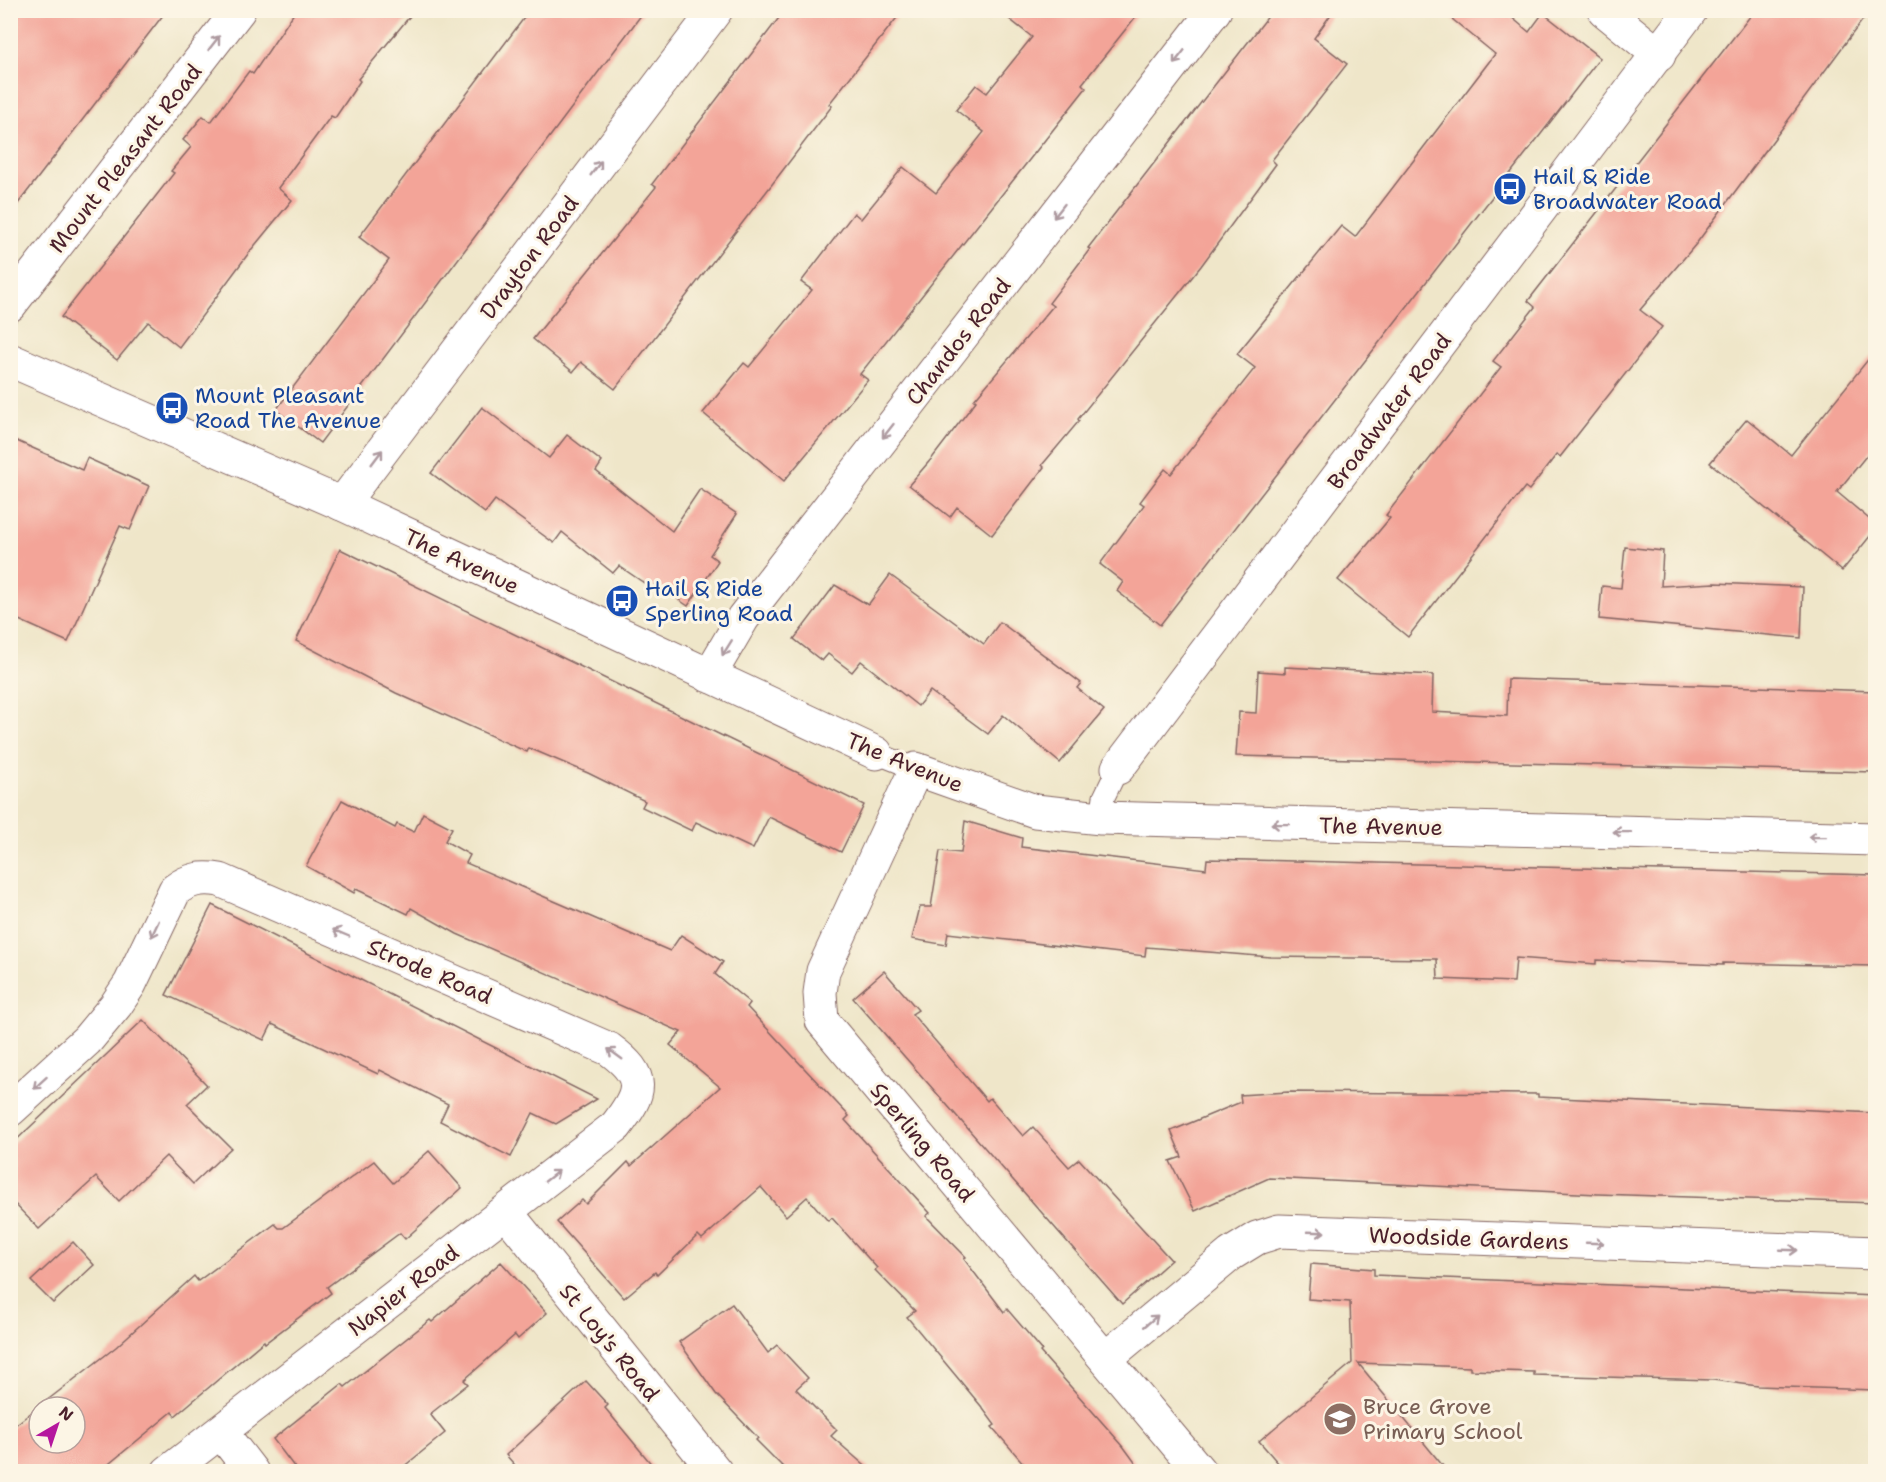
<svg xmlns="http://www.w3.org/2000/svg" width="1886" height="1482" viewBox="0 0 1886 1482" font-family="'Shantell Sans',sans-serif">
	<rect width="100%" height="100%" fill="#fcf5e5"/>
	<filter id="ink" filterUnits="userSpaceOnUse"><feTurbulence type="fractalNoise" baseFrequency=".0167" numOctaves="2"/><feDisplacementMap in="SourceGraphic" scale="12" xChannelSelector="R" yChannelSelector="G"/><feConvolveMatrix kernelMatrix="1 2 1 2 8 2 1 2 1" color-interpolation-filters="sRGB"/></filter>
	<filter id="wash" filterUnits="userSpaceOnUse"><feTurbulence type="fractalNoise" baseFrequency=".008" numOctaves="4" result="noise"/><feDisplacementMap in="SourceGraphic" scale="24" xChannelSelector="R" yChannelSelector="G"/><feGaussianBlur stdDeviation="1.35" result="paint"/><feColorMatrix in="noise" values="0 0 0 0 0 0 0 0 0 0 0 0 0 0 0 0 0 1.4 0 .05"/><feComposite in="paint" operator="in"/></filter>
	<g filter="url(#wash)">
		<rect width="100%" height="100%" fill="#efe6c9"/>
		<g id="blocks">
			<!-- building -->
			<g fill="#f3a498" fill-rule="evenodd">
				<polygon points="10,10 167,10 10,214"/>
				<polygon points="296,10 415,10 358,79 360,81 335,118 331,116 278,188 292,200 251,250 179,347 148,322 117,360 61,317 174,173 171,171 191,147 183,140 203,116 211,122 249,71 253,74"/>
				<polygon points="530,10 645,10 320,443 276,410 389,260 359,237"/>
				<polygon points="785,10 903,10 829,104 832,106 615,389 581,362 573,372 533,339 656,187 652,184"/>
				<polygon points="998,10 1141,10 1082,84 1086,88 860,374 868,380 784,481 703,413 744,363 749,367 812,290 801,282 854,213 861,219 903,167 936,193 984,132 956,110 976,85 987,93 1032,37"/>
				<polygon points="1273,10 1334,10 1314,38 1347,64 1272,160 1276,164 1201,266 1078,419 1079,421 1042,465 1044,467 992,535 957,507 950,517 909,485 933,457 976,401 974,400 1053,306 1049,303 1090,249 1088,248"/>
				<polygon points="1441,10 1503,10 1529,32 1543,13 1600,58 1160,625 1117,591 1123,582 1100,564 1144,505 1140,502 1165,469 1171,474 1255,368 1237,354 1341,226 1355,237 1495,54"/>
				<polygon points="1755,10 1870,10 1696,244 1640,310 1662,327 1560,457 1557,454 1529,490 1525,487 1408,637 1338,580 1390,518 1386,515 1501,367 1493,361 1535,307 1528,301"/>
				<polygon points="1875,351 1875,445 1837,492 1875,524 1875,530 1842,571 1710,463 1747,419 1791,455"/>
				<polygon points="482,407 549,458 567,435 602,462 596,471 672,531 700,489 737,514 710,555 718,561 688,606 656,584 653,589 619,566 613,573 562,532 554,543 495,500 485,513 431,473"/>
				<polygon points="10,438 82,470 87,458 149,486 130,530 120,526 68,642 10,616"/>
				<polygon points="1625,547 1663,551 1661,586 1715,583 1803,587 1801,638 1599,619 1602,586 1621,588"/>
				<polygon points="340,549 864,805 841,852 769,817 753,849 696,822 692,831 642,807 645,801 588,773 529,748 527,752 396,693 296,641"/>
				<polygon points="890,575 984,644 1000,622 1081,683 1077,688 1104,710 1060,763 1003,715 988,734 930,691 918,706 861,661 852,672 828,654 822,661 794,639 835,585 868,605"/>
				<polygon points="1285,667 1433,675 1432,712 1507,716 1508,679 1875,691 1875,772 1236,756 1239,712 1256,713 1258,671 1285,673"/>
				<polygon points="342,800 395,828 397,824 414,832 423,813 452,828 445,841 470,855 466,863 670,951 681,935 723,962 715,974 750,1003 747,1007 849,1116 845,1120 930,1213 926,1216 966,1257 964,1259 1004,1312 1007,1309 1042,1350 1040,1352 1123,1446 1142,1472 1031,1472 992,1427 995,1425 981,1406 907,1317 915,1311 875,1270 877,1268 832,1218 828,1221 807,1197 786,1216 761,1187 702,1239 698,1235 657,1275 655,1272 624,1298 557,1222 582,1200 586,1204 628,1162 631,1166 720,1087 670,1045 681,1032 457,934 411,908 408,914 356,889 354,893 306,866"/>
				<polygon points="965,821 1022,838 1021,847 1206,869 1207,859 1875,875 1875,966 1723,963 1723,965 1596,960 1596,964 1516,958 1514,982 1438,979 1437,959 1271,957 1146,947 1145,956 948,933 946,945 912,939 920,907 931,907 940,851 961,853"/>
				<polygon points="212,905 597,1099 556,1124 533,1113 511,1157 440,1121 448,1104 380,1070 378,1074 272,1024 264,1040 166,995"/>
				<polygon points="884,971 918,1010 912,1014 987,1101 990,1098 1023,1136 1033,1127 1069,1167 1079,1159 1171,1260 1122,1304 853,998"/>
				<polygon points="143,1020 207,1085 187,1104 231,1148 193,1184 166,1156 119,1201 96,1177 39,1229 10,1199 10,1146"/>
				<polygon points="1289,1092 1538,1094 1538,1097 1875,1113 1875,1203 1598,1194 1269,1178 1195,1211 1170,1161 1182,1157 1171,1131 1241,1102 1240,1095"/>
				<path d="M429 1151 462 1188 405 1239 400 1233 327 1287 331 1293 265 1343 264 1341 175 1416 172 1412 99 1472H10V1429L116 1347 194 1276 198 1281 275 1224 279 1228H283L374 1161 393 1183ZM39 1407H75V1443H39Z"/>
				<polygon points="73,1242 94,1265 53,1303 31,1281"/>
				<polygon points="501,1262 547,1313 518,1339 515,1335 464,1380 468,1384 430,1414 445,1433 397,1472 298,1472 273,1439 342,1384 345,1387 430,1320 432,1322"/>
				<polygon points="1311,1264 1374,1269 1374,1275 1875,1296 1875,1390 1758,1386 1713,1380 1534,1375 1534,1372 1470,1370 1470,1367 1358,1363 1448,1472 1286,1472 1259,1441 1352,1363 1350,1302 1308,1299"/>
				<polygon points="732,1304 768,1353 777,1345 808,1378 796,1389 837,1430 831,1436 872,1472 788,1472 756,1440 758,1438 716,1394 679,1342"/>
				<polygon points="586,1381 608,1405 605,1408 658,1472 521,1472 506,1455"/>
			</g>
		</g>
	</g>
	<g filter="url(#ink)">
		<use href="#blocks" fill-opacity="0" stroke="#846562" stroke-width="1.5"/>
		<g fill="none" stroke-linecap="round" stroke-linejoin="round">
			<!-- service casing -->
			<g stroke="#846562" stroke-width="23">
				<g id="service">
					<polyline points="876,753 916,769"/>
					<polyline points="1101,818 1104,797 1118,768"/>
				</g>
			</g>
			<!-- minor casing -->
			<g stroke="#846562" stroke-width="35">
				<g id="minor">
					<polyline points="1604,10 1659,55"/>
					<polyline points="10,305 239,10"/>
					<polyline points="10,360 342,504 876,753"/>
					<polyline points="342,504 716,10"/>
					<polyline points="709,676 743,618 1215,10"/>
					<polyline points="1118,768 1691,10"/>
					<path d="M10 1110 87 1040 116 1005 130 984 175 890C190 879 201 877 220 880L609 1049C647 1077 642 1092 616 1126L168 1472"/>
					<polyline points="506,1212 716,1472"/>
					<polyline points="1106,1358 1231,1254 1257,1238 1279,1231 1876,1253"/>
					<polyline points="221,1432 252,1472"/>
					<polyline points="1200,1472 822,1021 820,993 823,971 916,769 1035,811 1101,818 1876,839"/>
				</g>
			</g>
			<!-- service -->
			<use href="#service" stroke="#fff" stroke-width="21"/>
			<!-- minor -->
			<use href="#minor" stroke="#fff" stroke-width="33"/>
		</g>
		<!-- one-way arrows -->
		<defs><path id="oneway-shaft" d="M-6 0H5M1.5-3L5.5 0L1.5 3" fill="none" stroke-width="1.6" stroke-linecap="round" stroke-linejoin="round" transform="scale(1.5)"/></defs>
		<g stroke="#ae9aa0">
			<use href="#oneway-shaft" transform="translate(214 43) rotate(-52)"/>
			<use href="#oneway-shaft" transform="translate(1179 57) rotate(128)"/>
			<use href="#oneway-shaft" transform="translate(596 168) rotate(-53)"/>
			<use href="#oneway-shaft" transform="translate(1059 211) rotate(128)"/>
			<use href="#oneway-shaft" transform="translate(888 431) rotate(128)"/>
			<use href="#oneway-shaft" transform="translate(377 457) rotate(-53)"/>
			<use href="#oneway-shaft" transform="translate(727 648) rotate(122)"/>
			<use href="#oneway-shaft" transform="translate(1280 824) rotate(-179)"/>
			<use href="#oneway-shaft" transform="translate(1622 832) rotate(-179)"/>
			<use href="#oneway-shaft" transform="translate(1817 837) rotate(-179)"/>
			<use href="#oneway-shaft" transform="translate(155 929) rotate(115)"/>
			<use href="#oneway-shaft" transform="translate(341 933) rotate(-157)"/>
			<use href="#oneway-shaft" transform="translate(615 1054) rotate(-144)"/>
			<use href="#oneway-shaft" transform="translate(40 1083) rotate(138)"/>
			<use href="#oneway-shaft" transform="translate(552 1176) rotate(-38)"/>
			<use href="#oneway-shaft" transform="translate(1316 1232) rotate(2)"/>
			<use href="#oneway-shaft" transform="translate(1595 1243) rotate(2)"/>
			<use href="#oneway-shaft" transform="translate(1789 1250) rotate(2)"/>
			<use href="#oneway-shaft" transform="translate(1151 1321) rotate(-40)"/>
		</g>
	</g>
	<!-- icons -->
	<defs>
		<g id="bus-disc" transform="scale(1.725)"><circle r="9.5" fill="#1a4fb4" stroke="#fcf5e5"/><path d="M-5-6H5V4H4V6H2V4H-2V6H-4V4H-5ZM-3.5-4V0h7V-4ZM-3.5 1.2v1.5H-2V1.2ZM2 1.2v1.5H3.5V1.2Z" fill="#fff"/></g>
		<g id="school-disc" transform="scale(1.725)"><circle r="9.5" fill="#8d6e63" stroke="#fcf5e5"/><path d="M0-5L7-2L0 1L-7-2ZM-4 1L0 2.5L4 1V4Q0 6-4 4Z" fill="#fff"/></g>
	</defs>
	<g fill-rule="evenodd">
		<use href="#bus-disc" x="1510" y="189"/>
		<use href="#bus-disc" x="172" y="408"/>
		<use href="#bus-disc" x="622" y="601"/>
		<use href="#school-disc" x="1340" y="1419"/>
	</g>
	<g text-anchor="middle" stroke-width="6" stroke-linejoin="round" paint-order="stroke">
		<!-- street labels -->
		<g font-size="22" fill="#4a1f2b" stroke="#fcf5e5">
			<text transform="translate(125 158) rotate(-52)" y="8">Mount Pleasant Road</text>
			<text transform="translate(529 257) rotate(-53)" y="8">Drayton Road</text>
			<text transform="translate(958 341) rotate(-52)" y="8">Chandos Road</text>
			<text transform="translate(1389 411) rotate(-53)" y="8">Broadwater Road</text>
			<text transform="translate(462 561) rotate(25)" y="8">The Avenue</text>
			<text transform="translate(905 762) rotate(22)" y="8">The Avenue</text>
			<text transform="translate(1381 826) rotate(1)" y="8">The Avenue</text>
			<text transform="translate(430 971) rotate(23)" y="8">Strode Road</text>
			<text transform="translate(923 1142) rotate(50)" y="8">Sperling Road</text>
			<text transform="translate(1469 1238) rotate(2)" y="8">Woodside Gardens</text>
			<text transform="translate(403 1290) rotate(-38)" y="8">Napier Road</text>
			<text transform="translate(610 1342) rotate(51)" y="8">St Loy's Road</text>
		</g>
		<!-- transit labels -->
		<g font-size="22" fill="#164399" stroke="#fcf5e5" text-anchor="start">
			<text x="1533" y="184">Hail &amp; Ride<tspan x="1533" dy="25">Broadwater Road</tspan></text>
			<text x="195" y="403">Mount Pleasant<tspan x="195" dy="25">Road The Avenue</tspan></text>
			<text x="645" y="596">Hail &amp; Ride<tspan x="645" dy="25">Sperling Road</tspan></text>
		</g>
		<!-- education labels -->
		<g font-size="22" fill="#785e54" stroke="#fcf5e5" text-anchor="start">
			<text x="1363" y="1414">Bruce Grove<tspan x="1363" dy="25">Primary School</tspan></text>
		</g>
	</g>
	<!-- margin -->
	<rect width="1886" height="1482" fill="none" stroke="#fcf5e5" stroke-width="36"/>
	<!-- north arrow -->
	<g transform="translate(57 1425) rotate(39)"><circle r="28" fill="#fcf5e5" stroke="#b59f9b" stroke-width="1.5"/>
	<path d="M0-4.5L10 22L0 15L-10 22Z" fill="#b5179e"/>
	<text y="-9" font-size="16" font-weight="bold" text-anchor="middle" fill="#4a1f2b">N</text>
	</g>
</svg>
